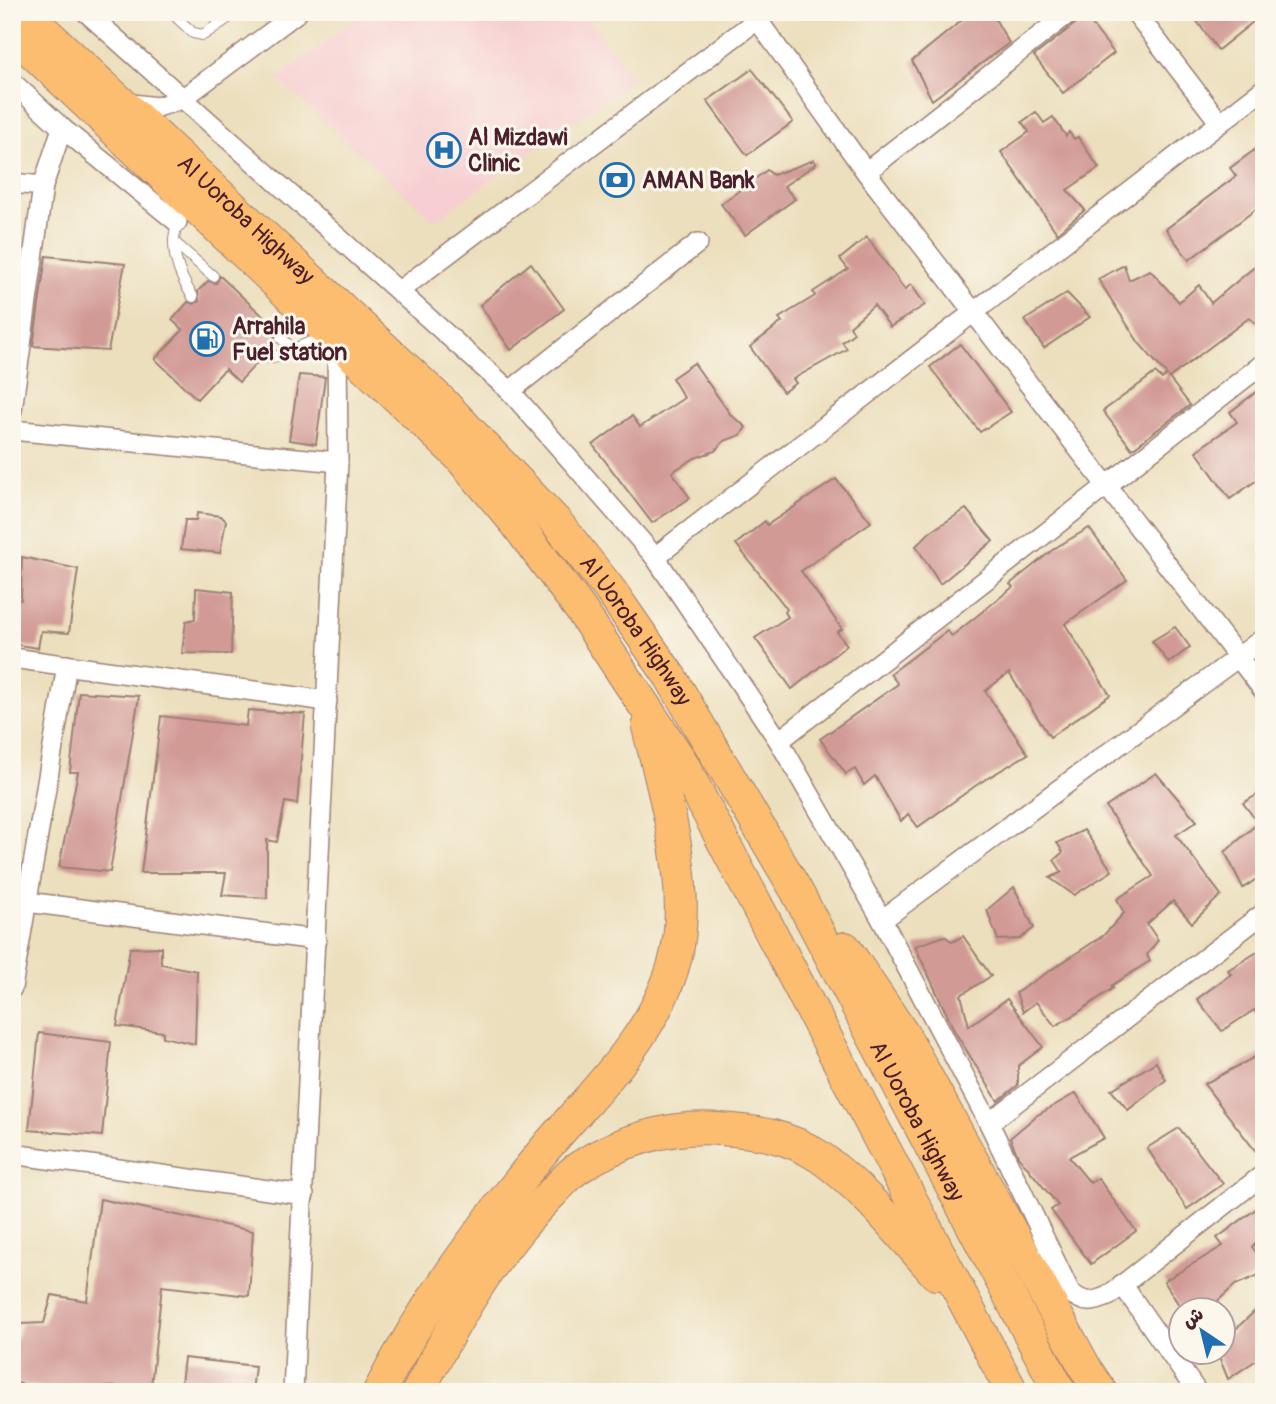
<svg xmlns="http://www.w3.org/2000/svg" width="1276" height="1404" viewBox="0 0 1276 1404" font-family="Pangolin,'Playpen Sans Arabic',sans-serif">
	<rect width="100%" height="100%" fill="#fbf7ec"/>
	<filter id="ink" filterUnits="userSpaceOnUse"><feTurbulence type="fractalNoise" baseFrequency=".0143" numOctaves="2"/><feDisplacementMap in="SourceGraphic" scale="14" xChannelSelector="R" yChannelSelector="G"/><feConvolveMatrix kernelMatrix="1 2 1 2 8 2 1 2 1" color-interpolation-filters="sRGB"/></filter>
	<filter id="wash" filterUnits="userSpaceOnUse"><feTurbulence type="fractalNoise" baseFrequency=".00686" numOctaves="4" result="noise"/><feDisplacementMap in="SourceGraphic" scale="28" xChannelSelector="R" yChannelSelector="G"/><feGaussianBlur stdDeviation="1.57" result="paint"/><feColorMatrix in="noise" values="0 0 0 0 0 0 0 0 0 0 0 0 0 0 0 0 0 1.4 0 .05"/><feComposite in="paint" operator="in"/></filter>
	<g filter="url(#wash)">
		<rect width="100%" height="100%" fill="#ecdfbd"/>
		<!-- built -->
		<polygon fill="#f7cfd2" points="365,12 582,12 634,79 434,221 277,79"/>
		<g id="blocks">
			<!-- building -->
			<g fill="#d29a95">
				<polygon points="972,12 991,12 1009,43 932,100 912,61"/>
				<polygon points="1190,12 1264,12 1264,13 1218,50"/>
				<polygon points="1085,16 1114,53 1063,93 1034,56"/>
				<polygon points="752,69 793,122 747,155 707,101"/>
				<polygon points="1036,112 1044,123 1053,117 1066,136 1069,132 1074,139 1078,137 1099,168 1067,190 1085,210 1057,233 1001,152 1029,132 1022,122"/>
				<polygon points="1264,143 1264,203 1189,260 1166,229 1236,176 1230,168"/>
				<polygon points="814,160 816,164 784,186 795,199 745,235 721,204 767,170 773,175"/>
				<polygon points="867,237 905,290 911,284 925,305 890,327 874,305 850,326 854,333 842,342 847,349 793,379 796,383 783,392 750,347 782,322 779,318 815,296 813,292 848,269 840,259"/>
				<polygon points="46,256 125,264 108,351 33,346"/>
				<polygon points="1264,259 1264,329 1249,318 1169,378 1190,405 1132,449 1103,411 1155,373 1162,379 1167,375 1139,343 1098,279 1124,265 1129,280 1150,270 1179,302 1199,285 1211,303"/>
				<polygon points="531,263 564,309 511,350 480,305"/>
				<polygon points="220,276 279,331 274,336 276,343 269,350 257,352 258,362 239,382 225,369 197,399 155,359 183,330 172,320 188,302 194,304 199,301 198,291 208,281 216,283"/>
				<polygon points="1067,293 1090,317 1044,348 1025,320"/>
				<polygon points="960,344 1011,412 980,432 930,367"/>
				<polygon points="694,363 731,415 746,427 741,435 724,441 715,451 695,458 672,472 690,498 652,523 593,445 632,416 640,427 684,398 672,378"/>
				<polygon points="299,375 325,377 316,444 289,440"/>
				<polygon points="1264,386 1264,475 1230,499 1196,451 1237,422 1230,412"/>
				<polygon points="836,479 871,522 801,571 842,629 837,632 847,645 792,689 755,638 788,617 785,612 787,609 736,544 765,521 767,525"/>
				<polygon points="966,509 993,541 940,584 916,546 930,532"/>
				<polygon points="197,513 221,516 226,521 220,553 181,549 185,520 196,520"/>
				<polygon points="1089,528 1127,580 1065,624 1110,695 1050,737 1009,673 985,691 1028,754 978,784 918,827 908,814 901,821 875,776 864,785 855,769 846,774 820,739 898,684 890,674 947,631 952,636 1013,587 1010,584 1055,548"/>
				<polygon points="22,557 78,569 69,633 41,631 38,648 12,644 12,598 21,600"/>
				<polygon points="196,588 233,592 231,654 182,653 186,621 195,619"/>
				<polygon points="1175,627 1190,647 1169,663 1152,641"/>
				<polygon points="79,692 139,696 110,872 59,867 78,772 70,772"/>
				<polygon points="248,710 305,714 297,804 285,802 277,842 267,840 267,898 222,895 226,873 141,873 161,716 246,726"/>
				<polygon points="1156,773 1197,821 1176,835 1221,895 1192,923 1173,901 1147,924 1158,940 1147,955 1150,961 1111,986 1113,988 1076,1014 1055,1026 1036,1002 1023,1012 1016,993 1104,935 1124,913 1117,899 1153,876 1106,807"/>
				<polygon points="1264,791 1264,874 1243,888 1225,852 1258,823 1243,803"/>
				<polygon points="1084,830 1112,871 1074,895 1050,878 1062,872 1054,860 1063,852 1057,843"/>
				<polygon points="1014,887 1034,928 1020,939 998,940 987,910"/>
				<polygon points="945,936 952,942 963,936 991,976 961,995 969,1026 1007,999 1043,1047 1018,1066 1018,1085 998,1101 955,1032 915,946"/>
				<polygon points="161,947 161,964 197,971 195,1044 163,1037 163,1032 117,1026 130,948"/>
				<polygon points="1264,948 1264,1024 1254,1010 1222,1031 1197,999 1231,974 1228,970"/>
				<polygon points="39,1033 111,1042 102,1136 29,1130"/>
				<polygon points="1264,1052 1264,1162 1204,1084"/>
				<polygon points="1156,1062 1166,1080 1128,1110 1111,1090"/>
				<polygon points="1076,1093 1104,1138 1069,1157 1090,1183 1098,1178 1136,1231 1091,1264 1051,1210 1058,1205 1018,1156 1010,1138 1036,1116"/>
				<polygon points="1179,1128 1223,1184 1187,1209 1147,1148"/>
				<polygon points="100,1199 253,1231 249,1296 162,1286 151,1386 61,1388 60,1391 12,1382 12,1352 21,1324 44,1323 52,1295 87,1301"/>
				<polygon points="1264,1203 1264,1237 1252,1247 1264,1262 1264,1273 1235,1285 1208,1310 1182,1310 1164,1281 1223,1246 1217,1238"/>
				<polygon points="1256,1310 1264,1319 1264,1355 1228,1379 1217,1352 1223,1352 1223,1341"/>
				<polygon points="184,1358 255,1366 252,1392 180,1392"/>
			</g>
		</g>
	</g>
	<g filter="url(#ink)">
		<use href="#blocks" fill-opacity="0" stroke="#9b7f74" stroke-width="2"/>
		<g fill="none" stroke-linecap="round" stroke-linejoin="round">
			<!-- service casing -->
			<g stroke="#9b7f74" stroke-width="12">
				<g id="service">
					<polyline points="171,12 193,33 203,35 237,12"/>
					<path d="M180 219C166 244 179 276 193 297"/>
					<polyline points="174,242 213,276"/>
					<polyline points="281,338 294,350"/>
					<polyline points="263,357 273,358 324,336"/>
				</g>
			</g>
			<!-- minor casing -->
			<g stroke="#9b7f74" stroke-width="22">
				<g id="minor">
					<path d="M86 12 510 391 655 557 779 741 882 920 989 1123 1070 1292C1084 1304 1092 1303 1108 1296L1264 1174"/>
					<polyline points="752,12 866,172 1264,691"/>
					<polyline points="1135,12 1220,123"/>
					<polyline points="12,82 62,128 177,222"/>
					<polyline points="124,103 157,107 182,99 298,12"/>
					<polyline points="866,172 1070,12"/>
					<polyline points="12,183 43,186"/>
					<polyline points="399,291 766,13"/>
					<polyline points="510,391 698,243"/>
					<polyline points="12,410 43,186 62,128"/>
					<polyline points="12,430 338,462"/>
					<polyline points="655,557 1264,89"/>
					<polyline points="12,658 327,701"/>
					<polyline points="779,741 1264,363"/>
					<polyline points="12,900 316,940"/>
					<polyline points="882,920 1264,638"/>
					<polyline points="12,988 67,665"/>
					<polyline points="989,1123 1264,913"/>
					<polyline points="12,1154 304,1195"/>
					<polyline points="1122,1284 1197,1392"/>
					<polyline points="293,1392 338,462 337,340"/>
				</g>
			</g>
			<!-- trunk casing -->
			<g stroke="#9b7f74" stroke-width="34">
				<g id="trunk">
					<path id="s1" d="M24 12 443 403 557 523 610 590 671 678 796 890 1060 1392"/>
					<polyline points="12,33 458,455 515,522 581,610 681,761 1012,1392"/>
					<polyline points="845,948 905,1037 1087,1371 1101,1392"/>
					<path d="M379 1392C423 1306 479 1230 540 1155 590 1094 657 1036 676 956 692 887 665 795 648 727"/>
					<path d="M418 1392C455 1320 496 1247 555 1190 562 1183 569 1174 578 1168 618 1141 671 1125 719 1129 756 1131 789 1136 820 1157 864 1188 900 1234 936 1274"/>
				</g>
			</g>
			<!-- service -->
			<use href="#service" stroke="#fff" stroke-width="10"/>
			<!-- minor -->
			<use href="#minor" stroke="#fff" stroke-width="19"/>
			<!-- trunk -->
			<use href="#trunk" stroke="#fcbd6f" stroke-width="32"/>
		</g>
	</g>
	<!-- icons -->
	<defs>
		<g id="hospital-ring" transform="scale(1.75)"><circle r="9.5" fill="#fbf7ec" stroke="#1f6fb2" stroke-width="1.5"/><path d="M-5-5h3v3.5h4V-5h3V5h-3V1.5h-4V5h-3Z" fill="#1f6fb2"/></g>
		<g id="bank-ring" transform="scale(1.75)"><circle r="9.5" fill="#fbf7ec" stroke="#1f6fb2" stroke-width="1.5"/><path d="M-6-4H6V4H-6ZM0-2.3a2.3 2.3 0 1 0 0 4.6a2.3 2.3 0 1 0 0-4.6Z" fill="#1f6fb2"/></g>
		<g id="fuel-ring" transform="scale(1.75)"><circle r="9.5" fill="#fbf7ec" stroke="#1f6fb2" stroke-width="1.5"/><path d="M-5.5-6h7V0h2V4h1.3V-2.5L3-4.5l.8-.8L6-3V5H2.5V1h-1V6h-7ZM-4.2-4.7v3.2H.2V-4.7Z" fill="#1f6fb2"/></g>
	</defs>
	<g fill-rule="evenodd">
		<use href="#hospital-ring" x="444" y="150"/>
		<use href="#bank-ring" x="617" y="180"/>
		<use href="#fuel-ring" x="207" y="339"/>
	</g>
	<g text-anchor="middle" stroke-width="6" stroke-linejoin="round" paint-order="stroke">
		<!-- poi labels -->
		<g font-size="23" font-weight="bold" fill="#4a1f2b" stroke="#fbf7ec" text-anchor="start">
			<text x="468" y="145">Al Mizdawi<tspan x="468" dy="26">Clinic</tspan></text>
			<text x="642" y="188">AMAN Bank</text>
			<text x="232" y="334">Arrahila<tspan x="232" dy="26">Fuel station</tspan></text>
		</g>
		<!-- street labels -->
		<g font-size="23" fill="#4a1f2b" stroke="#fbf7ec">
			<text dy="8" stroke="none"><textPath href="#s1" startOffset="304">Al Uoroba Highway</textPath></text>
			<text dy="8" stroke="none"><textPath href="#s1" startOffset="872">Al Uoroba Highway</textPath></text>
			<text dy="8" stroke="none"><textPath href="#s1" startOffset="1438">Al Uoroba Highway</textPath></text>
		</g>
	</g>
	<!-- margin -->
	<rect width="1276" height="1404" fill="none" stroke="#fbf7ec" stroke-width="42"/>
	<!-- north arrow -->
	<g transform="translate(1202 1331) rotate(325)"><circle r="33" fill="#fbf7ec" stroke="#b4a19f" stroke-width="2"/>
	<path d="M0-5L12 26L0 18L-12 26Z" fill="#1f6fb2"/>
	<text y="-10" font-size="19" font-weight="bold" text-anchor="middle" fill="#4a1f2b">ش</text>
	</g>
</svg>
